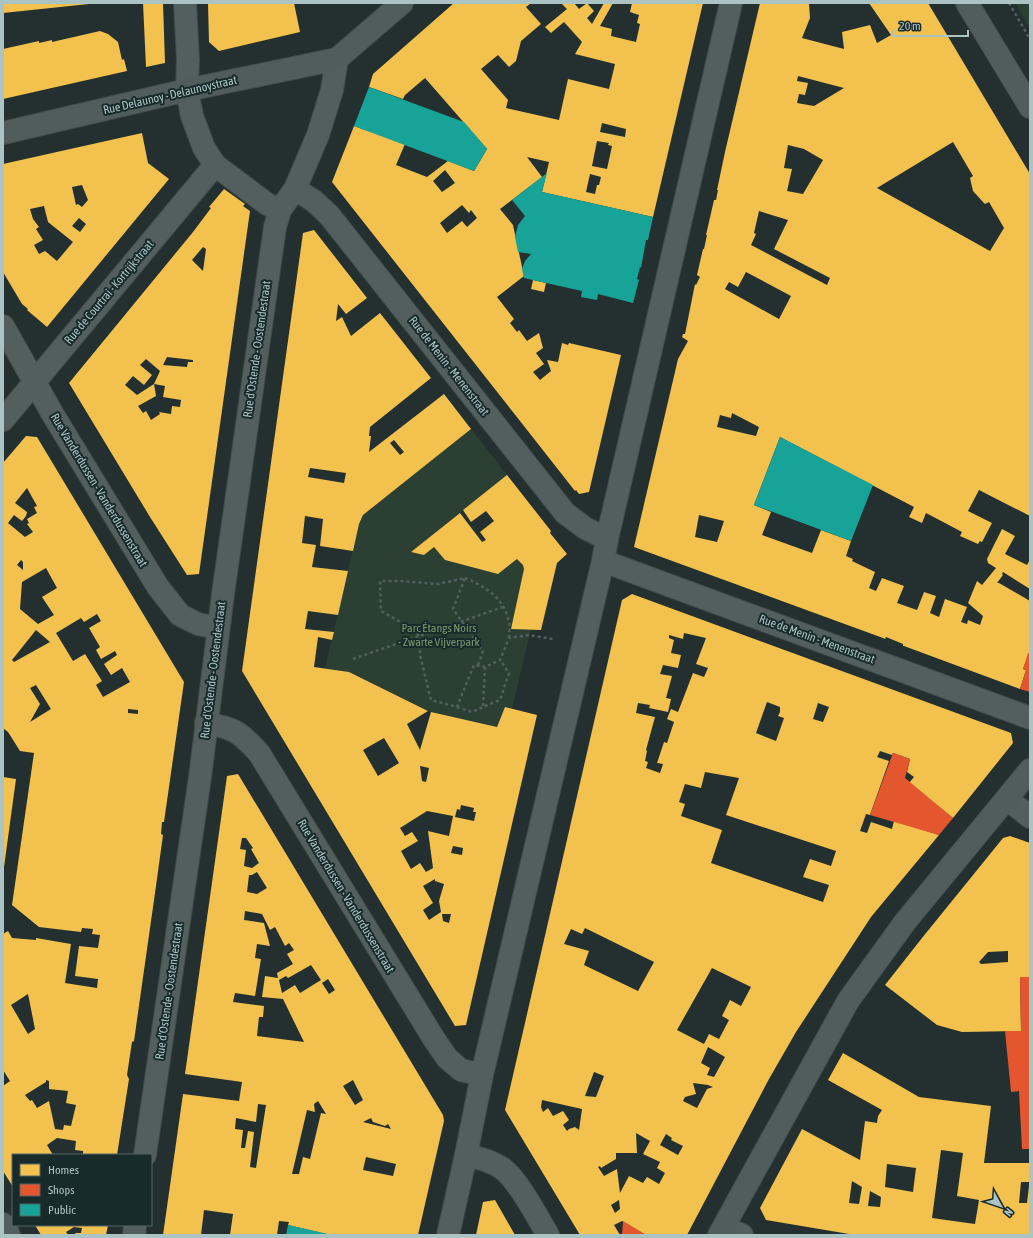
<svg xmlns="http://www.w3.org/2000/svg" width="1033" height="1238" viewBox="0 0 1033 1238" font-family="'Asap Condensed',sans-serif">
	<rect width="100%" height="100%" fill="#23302f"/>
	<!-- green -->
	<g fill="#2b4033">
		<polygon points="1015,3 1030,3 1030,29"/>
		<polygon points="471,429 507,475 411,552 424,555 434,547 445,560 498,574 517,559 523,565 524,569 512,628 531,629 512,709 505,707 497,727 431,712 349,672 325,668 359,524 363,515"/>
	</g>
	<!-- homes -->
	<g fill="#f2c14e" fill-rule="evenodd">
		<polygon points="3,3 89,3 89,4 3,13"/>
		<polygon points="143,3 163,3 165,63 146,67"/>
		<polygon points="208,3 294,3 300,32 219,51 209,42"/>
		<path d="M454 3H531L526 7 541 24 521 41 516 61 509 67 498 55 481 69 508 100 506 108 559 120 568 79 609 89 615 64 575 54 582 42 564 22 551 33 545 27 567 9 561 3H574L579 9 587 3 594 11 587 18 592 24 604 3H613L600 26 612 29 611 36 636 42 640 24 637 23 639 15 630 12 632 3 651 4V3H703L653 217 542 192 549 162 527 157 542 177 500 209 513 225 524 276 497 297 514 319 510 323 517 332 519 330 527 341 539 333 543 348 536 353 544 364 533 372 540 380 551 371 547 360 558 362 562 343 568 345 569 343 621 355 589 492 579 494 576 490 575 491 332 182 354 126 405 144 396 165 427 177 448 161 474 171 487 149 425 78 405 95 403 99 369 87 373 74ZM602 123 626 129 625 137 600 132ZM597 141 609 143 608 145 612 146 607 169 592 166ZM445 170 455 183 442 192 433 181ZM590 174 601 177 599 185H597L595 194 586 192ZM462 205 469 213 471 210 477 218 467 227 462 221 447 233 440 223Z"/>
		<path d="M760 3H809L810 18 802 38 844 49 842 32 870 25 877 43 891 35 869 3H928L1030 174V516L979 490 968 511 992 523 982 542 980 541 978 544 960 536 962 532 926 513 922 523 909 517 914 507 780 437 754 505 771 512 762 535 812 553 821 530 851 541 846 556 853 559 852 561 875 572 869 588 876 591 882 578 904 586 897 603 917 610 924 592 936 596 930 613 939 617 945 599 967 607 961 622 967 624 968 620 980 625 983 616 968 603 977 581 982 585 996 568 988 563 987 559 1002 529 1015 536 1005 554 1027 565 1030 559V589L1003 572 1002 574 1003 575 997 583H999L1030 601V651L1023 669 1026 670 1020 689 904 646H903V644L886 637 885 639 883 638 634 547 678 359 688 341 682 337 683 334H685L695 284 696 285 700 277 697 275 703 249H704L707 235H706L714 200H716L718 190H717L725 152ZM798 76 844 88 814 106 797 103 799 94 805 95 808 83 797 81ZM953 142 973 176 970 178 973 191 983 202 985 204 989 202 1004 228 990 251 877 188ZM788 145 804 149 823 160 803 194 787 191 792 169 784 168ZM759 211 788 220 774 249 830 278 827 285 751 245 756 234 754 233ZM746 272 791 296 779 319 725 289 729 282 738 287ZM732 413 759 427 756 436 717 427 720 415 731 418ZM699 515 724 521 717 542 695 537Z"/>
		<polygon points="100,31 108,34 118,42 122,60 124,59 127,71 3,99 3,49 39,41 39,43 52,40 52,42"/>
		<path d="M142 133 148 163 169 179 47 327 27 310 28 309 22 304 3 272V164ZM82 185 88 200 82 207 78 204 76 205 72 187ZM44 206 48 222 73 242 57 261 45 251 39 254 34 245 43 240 36 229 39 227 33 219 30 209ZM79 218 86 224 80 232 72 226Z"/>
		<path d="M224 189 245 204 243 206 250 211 199 574 187 575 150 517 69 383 193 232 211 208 209 207ZM203 247 206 249 203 271 192 260ZM167 357 193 360V362H188L187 367 163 365ZM146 359 160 371 154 384 137 395 125 385 133 376 144 385 152 375 140 365ZM154 384 165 386 163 397 181 400 180 407 172 406 171 414 159 412 160 414 151 420 146 411 143 413 138 406 156 396Z"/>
		<path d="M314 230 367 298 346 314 338 304 336 321 342 317 351 336 380 313 431 378 370 427 369 436H371L369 452 444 394 471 429 363 515 359 524 353 551 320 546 323 519 305 516 302 543 316 545 312 567 348 571 338 615 308 611 305 629 334 632 332 640 318 637 314 667 349 672 428 711 407 724 420 750 431 712 497 727 505 707 537 715 466 1025 455 1026 242 671 303 233ZM394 440 404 452 400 455 390 443ZM310 468 346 473 344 483 308 477ZM384 738 399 763 378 776 363 750ZM420 766 429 768 426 782 422 781ZM461 805 474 808 473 812H476L474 821 455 817 457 809 460 810ZM427 811 453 816 449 836 428 831 433 868 426 872 420 863 411 869 401 851 418 841 412 832 405 836 400 828ZM453 846 463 848 462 855 451 853ZM435 879V881L444 884 439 901 441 912 429 920 423 910 433 903 423 886ZM442 914H451L449 923 443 921Z"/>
		<polygon points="533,280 546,283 544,292 531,289"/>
		<path d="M26 436 37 437 184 682 164 822H162L161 834 163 835 156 886 134 1041 132 1042 127 1075 129 1079 117 1155H83V1151L75 1150 76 1141 57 1138 47 1145 53 1155H13V1187L3 1171V1086L10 1081 3 1070V934L8 931 12 938 36 940V938L71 944 65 983 97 988 98 979 75 976 79 946 98 948 100 935 92 934 93 929 82 928 81 932 39 927 12 905 34 753 20 751 8 732 3 728V463ZM27 488 37 506 34 507 37 513 27 519 29 523 27 524 33 532 25 537 8 523 14 515 22 521 26 516 27 512 15 503ZM21 560 23 562V570L17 565ZM46 568 57 588 42 597 54 615 38 624 20 609 22 582ZM97 614 101 621 89 628 100 647 96 650 101 659 115 651 117 655 104 664 111 675 122 668 130 682 103 697 96 685 102 681 85 654 73 661 56 633 81 618 84 622ZM36 630 50 642 14 662 12 660ZM36 685 51 709 30 722 40 704 30 688ZM128 709 138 710V714L128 713ZM28 994 35 1029 28 1034 11 1005ZM46 1080 49 1081V1089L68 1091 66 1103 76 1105 71 1126 64 1125 63 1130 55 1129 49 1101 37 1108 32 1100 30 1101 25 1095 46 1082Z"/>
		<polygon points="507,475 551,531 550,533 567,554 557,563 541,630 511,629 524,569 523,565 517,559 498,574 445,560 434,547 424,555 411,552 460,513 482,542 486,540 480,532 494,521 486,511 471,522 463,510"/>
		<path d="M632 594 1011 733 1013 743 953 818 909 783 914 777 907 772 910 759 893 753 892 755 880 751 877 757 889 761 870 815 866 814 860 831 867 833 871 822 892 829 894 821 939 835 871 917 796 1032 769 1079 687 1235H646L622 1221 614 1225 620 1235H580L505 1110 622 600ZM684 633 706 638 696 664 708 668 704 677 693 673 678 712 671 709 667 719 674 722 667 743 664 742 657 763 663 764 660 773 646 768 648 762 645 761 647 751 646 750 655 717 636 713 638 703 650 705 649 708 668 712 671 699 666 698 672 676 660 674 663 665 678 668 681 655 671 653 674 640 669 638V635L683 639ZM767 702 780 707V712L778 716 784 718 776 741 756 733ZM818 703 829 707 823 722 813 719ZM705 772 739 778 726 815 836 851 831 866 810 859 803 877 829 885 823 902 711 863 722 830 681 816 685 804 679 802 685 784 701 788ZM585 928 654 962 638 991 584 965 589 951 564 944 571 929 582 934ZM712 968 751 987 741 1006 730 1000 722 1016 729 1020 719 1039 709 1034 704 1044 677 1030ZM708 1047 725 1057 714 1077 707 1075 710 1068 701 1063ZM594 1072 604 1076 596 1097 585 1096ZM693 1083 708 1085 713 1087 707 1089 697 1108 683 1101 685 1097 696 1094ZM542 1100 582 1109 579 1130 575 1127 569 1129 567 1131 563 1125 569 1120 563 1111 553 1116 548 1108 543 1112 541 1107ZM636 1133 650 1141 643 1154 660 1162 657 1168 665 1173 659 1184 647 1177 643 1183 629 1176 620 1193 617 1169 604 1176 598 1167 600 1166 601 1168 616 1159V1153H637ZM666 1134 672 1138 671 1140 683 1146 678 1155 660 1145ZM619 1200 620 1209 615 1213 611 1205Z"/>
		<path d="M238 774 443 1115 444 1121 418 1235H330L288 1225 289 1222 279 1221 277 1235H230L233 1214 204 1210 201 1235H163L183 1094 239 1101 242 1082 185 1074 227 776ZM242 838H246L253 848 251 849 259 863 252 868 244 866 246 850 240 849ZM257 872 267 888 257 894 247 892 249 875H252ZM245 911 262 914 270 930 275 927 285 946 289 943 294 950 287 954 293 964 277 973 278 978 265 976 262 997 283 999 304 1042 257 1036 259 1017H263L264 1006 233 1002 235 993 255 996 261 959 255 958 257 944 270 946 264 923 244 920ZM311 965 321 980 300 993 295 985 282 993 279 980 286 976 288 978ZM328 979 335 990 329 994 322 983ZM353 1080 363 1100 355 1105 343 1086ZM318 1101 326 1114 321 1113 310 1159 303 1157 299 1174H292L307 1110 315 1112 314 1104ZM258 1104 266 1105 256 1168 250 1167 254 1132 248 1131 245 1148H241L243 1130 235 1129 236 1118 256 1122ZM371 1118 373 1122 385 1126 388 1124 391 1129 363 1122ZM366 1157 396 1164 393 1176 363 1170Z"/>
		<polygon points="3,777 16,779 4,867 3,867"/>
		<path d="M1010 836 1030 843V977H1020L1021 1031 962 1032 937 1025 885 985 922 938 1003 838ZM1008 951V962L981 964 979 962 988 952Z"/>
		<path d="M843 1053 919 1097 991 1106 984 1163H1030V1182H1021L1019 1203H1027L1029 1186H1030V1235H855L766 1220 760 1208 802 1129 860 1160 865 1121 877 1123 878 1116 882 1110 828 1080ZM941 1150 963 1153 957 1196 979 1200 975 1224 932 1218ZM887 1164 916 1168 913 1192 885 1187ZM852 1181 862 1187 859 1204 849 1203ZM870 1191 881 1197 880 1207 868 1206Z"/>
		<polygon points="495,1200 515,1235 497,1235 493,1234 493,1235 476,1235 483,1202"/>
		<polygon points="35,1225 108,1225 106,1235 73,1235 76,1233 81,1233 82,1228 74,1227 66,1232 68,1235 41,1235"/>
	</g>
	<!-- shops -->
	<g fill="#e4572e">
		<polygon points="1028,653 1030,654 1030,692 1020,689 1026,670 1023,669"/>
		<polygon points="893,753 910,759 905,778 953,818 939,835 870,815"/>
		<polygon points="1020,977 1030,977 1030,1149 1022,1149 1019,1091 1011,1092 1005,1031 1021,1031"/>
		<polygon points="623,1221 646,1235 622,1235"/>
	</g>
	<!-- public -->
	<g fill="#17a398">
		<polygon points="369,87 464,122 487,149 474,171 354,126"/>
		<polygon points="547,173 542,192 653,217 648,240 646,240 641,268 640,267 637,279 639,280 633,303 598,294 597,300 581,297 582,291 524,278 522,269 525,261 531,254 518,252 515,237 518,225 525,216 512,200"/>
		<polygon points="780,437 873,485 851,541 754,505"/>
		<polygon points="288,1225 328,1234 328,1235 286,1235"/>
	</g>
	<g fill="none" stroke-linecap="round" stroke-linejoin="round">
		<!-- street casing -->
		<g stroke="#414b4a" stroke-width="24">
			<g id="street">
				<polyline points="185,3 188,60 187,90 192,116 204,148 215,165 267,204 280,210"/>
				<polyline points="295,189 314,201 329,215 565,513 585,528 607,539"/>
				<polyline points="3,326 52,413 158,587 180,615 198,624 218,628"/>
				<polyline points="3,420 215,165"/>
				<polyline points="603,561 1030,718"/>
				<path d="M206 723C234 728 240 732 259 753L434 1039 447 1058 461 1070 482 1075"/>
				<polyline points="1007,799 1030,817"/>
				<polyline points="145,1155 200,777 223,594 275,227 280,210 295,189 318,135 332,90 337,59"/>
				<path d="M466 1155C479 1158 492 1161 503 1169 518 1180 538 1218 548 1235"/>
				<polyline points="3,1224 9,1235"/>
				<polyline points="724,1227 742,1235"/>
				<polyline points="134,1235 135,1225"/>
				<polyline points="448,1235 466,1155 482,1075 603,561 607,539 731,3"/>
			</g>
		</g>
		<!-- secondary casing -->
		<g stroke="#414b4a" stroke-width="24">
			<g id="secondary">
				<polyline points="967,3 1030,107"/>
				<polyline points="3,133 187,90 337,59 402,3"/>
				<polyline points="719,1235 848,1001 905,922 1030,770"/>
			</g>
		</g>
		<!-- path -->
		<g stroke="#535e5d" stroke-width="2.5" stroke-dasharray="3 3" stroke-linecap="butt">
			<polyline points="1009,3 1030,39"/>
			<path d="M465 578C485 586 505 599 509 622 510 627 509 633 509 638"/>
			<polyline points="353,659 503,607"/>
			<polyline points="478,665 483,651 453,609 465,578 438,584 400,581 380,581 381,611 406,625 420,636 420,655 431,700 457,707 474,665 485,667 500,660 509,638 529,635 553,639"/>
			<polyline points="485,667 483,707 500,700 509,673 500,660"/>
			<polyline points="457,707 472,712 483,707"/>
		</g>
		<!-- street -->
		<use href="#street" stroke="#525f5e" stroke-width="22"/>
		<!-- secondary -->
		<use href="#secondary" stroke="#515d5d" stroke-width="22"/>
	</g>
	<g text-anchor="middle" stroke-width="4" stroke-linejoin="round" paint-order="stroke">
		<!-- street labels -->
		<g font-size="12" fill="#abc3c3" stroke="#182a2a">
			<text transform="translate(170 95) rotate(-13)" y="4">Rue Delaunoy - Delaunoystraat</text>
			<text transform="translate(109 292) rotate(-50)" y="4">Rue de Courtrai - Kortrijkstraat</text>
			<text transform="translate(257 349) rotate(-82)" y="4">Rue d'Ostende - Oostendestraat</text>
			<text transform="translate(449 366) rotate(52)" y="4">Rue de Menin - Menenstraat</text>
			<text transform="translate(99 490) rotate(59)" y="4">Rue Vanderdussen - Vanderdussenstraat</text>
			<text transform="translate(817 639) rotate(20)" y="4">Rue de Menin - Menenstraat</text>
			<text transform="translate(213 670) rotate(-83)" y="4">Rue d'Ostende - Oostendestraat</text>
			<text transform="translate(346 896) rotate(59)" y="4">Rue Vanderdussen - Vanderdussenstraat</text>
			<text transform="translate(169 991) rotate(-82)" y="4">Rue d'Ostende - Oostendestraat</text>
		</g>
		<!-- park labels -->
		<g font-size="12" fill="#7c986c" stroke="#182a2a">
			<text x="439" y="632">Parc Étangs Noirs<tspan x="439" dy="14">- Zwarte Vijverpark</tspan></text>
		</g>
	</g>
	<!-- border -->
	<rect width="1033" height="1238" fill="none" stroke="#abc3c3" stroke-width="8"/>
	<!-- legend -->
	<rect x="12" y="1154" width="140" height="72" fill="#182a2a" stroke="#536767"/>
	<rect x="20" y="1164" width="20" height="12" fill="#f2c14e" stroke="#536767"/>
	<text x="48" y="1174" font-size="12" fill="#abc3c3">Homes</text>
	<rect x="20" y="1184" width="20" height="12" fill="#e4572e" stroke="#536767"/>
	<text x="48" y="1194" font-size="12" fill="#abc3c3">Shops</text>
	<rect x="20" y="1204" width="20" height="12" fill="#17a398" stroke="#536767"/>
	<text x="48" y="1214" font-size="12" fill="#abc3c3">Public</text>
	<!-- north arrow -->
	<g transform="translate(1001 1206) rotate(130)" stroke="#182a2a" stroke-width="3" paint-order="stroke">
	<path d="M0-3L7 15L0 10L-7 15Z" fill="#abc3c3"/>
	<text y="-6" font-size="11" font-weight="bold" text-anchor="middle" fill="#abc3c3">N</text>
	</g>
	<!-- scale -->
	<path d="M893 30v6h75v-6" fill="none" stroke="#abc3c3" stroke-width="2"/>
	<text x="899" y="30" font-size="12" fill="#abc3c3" stroke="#182a2a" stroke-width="3" paint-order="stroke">20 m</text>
</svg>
